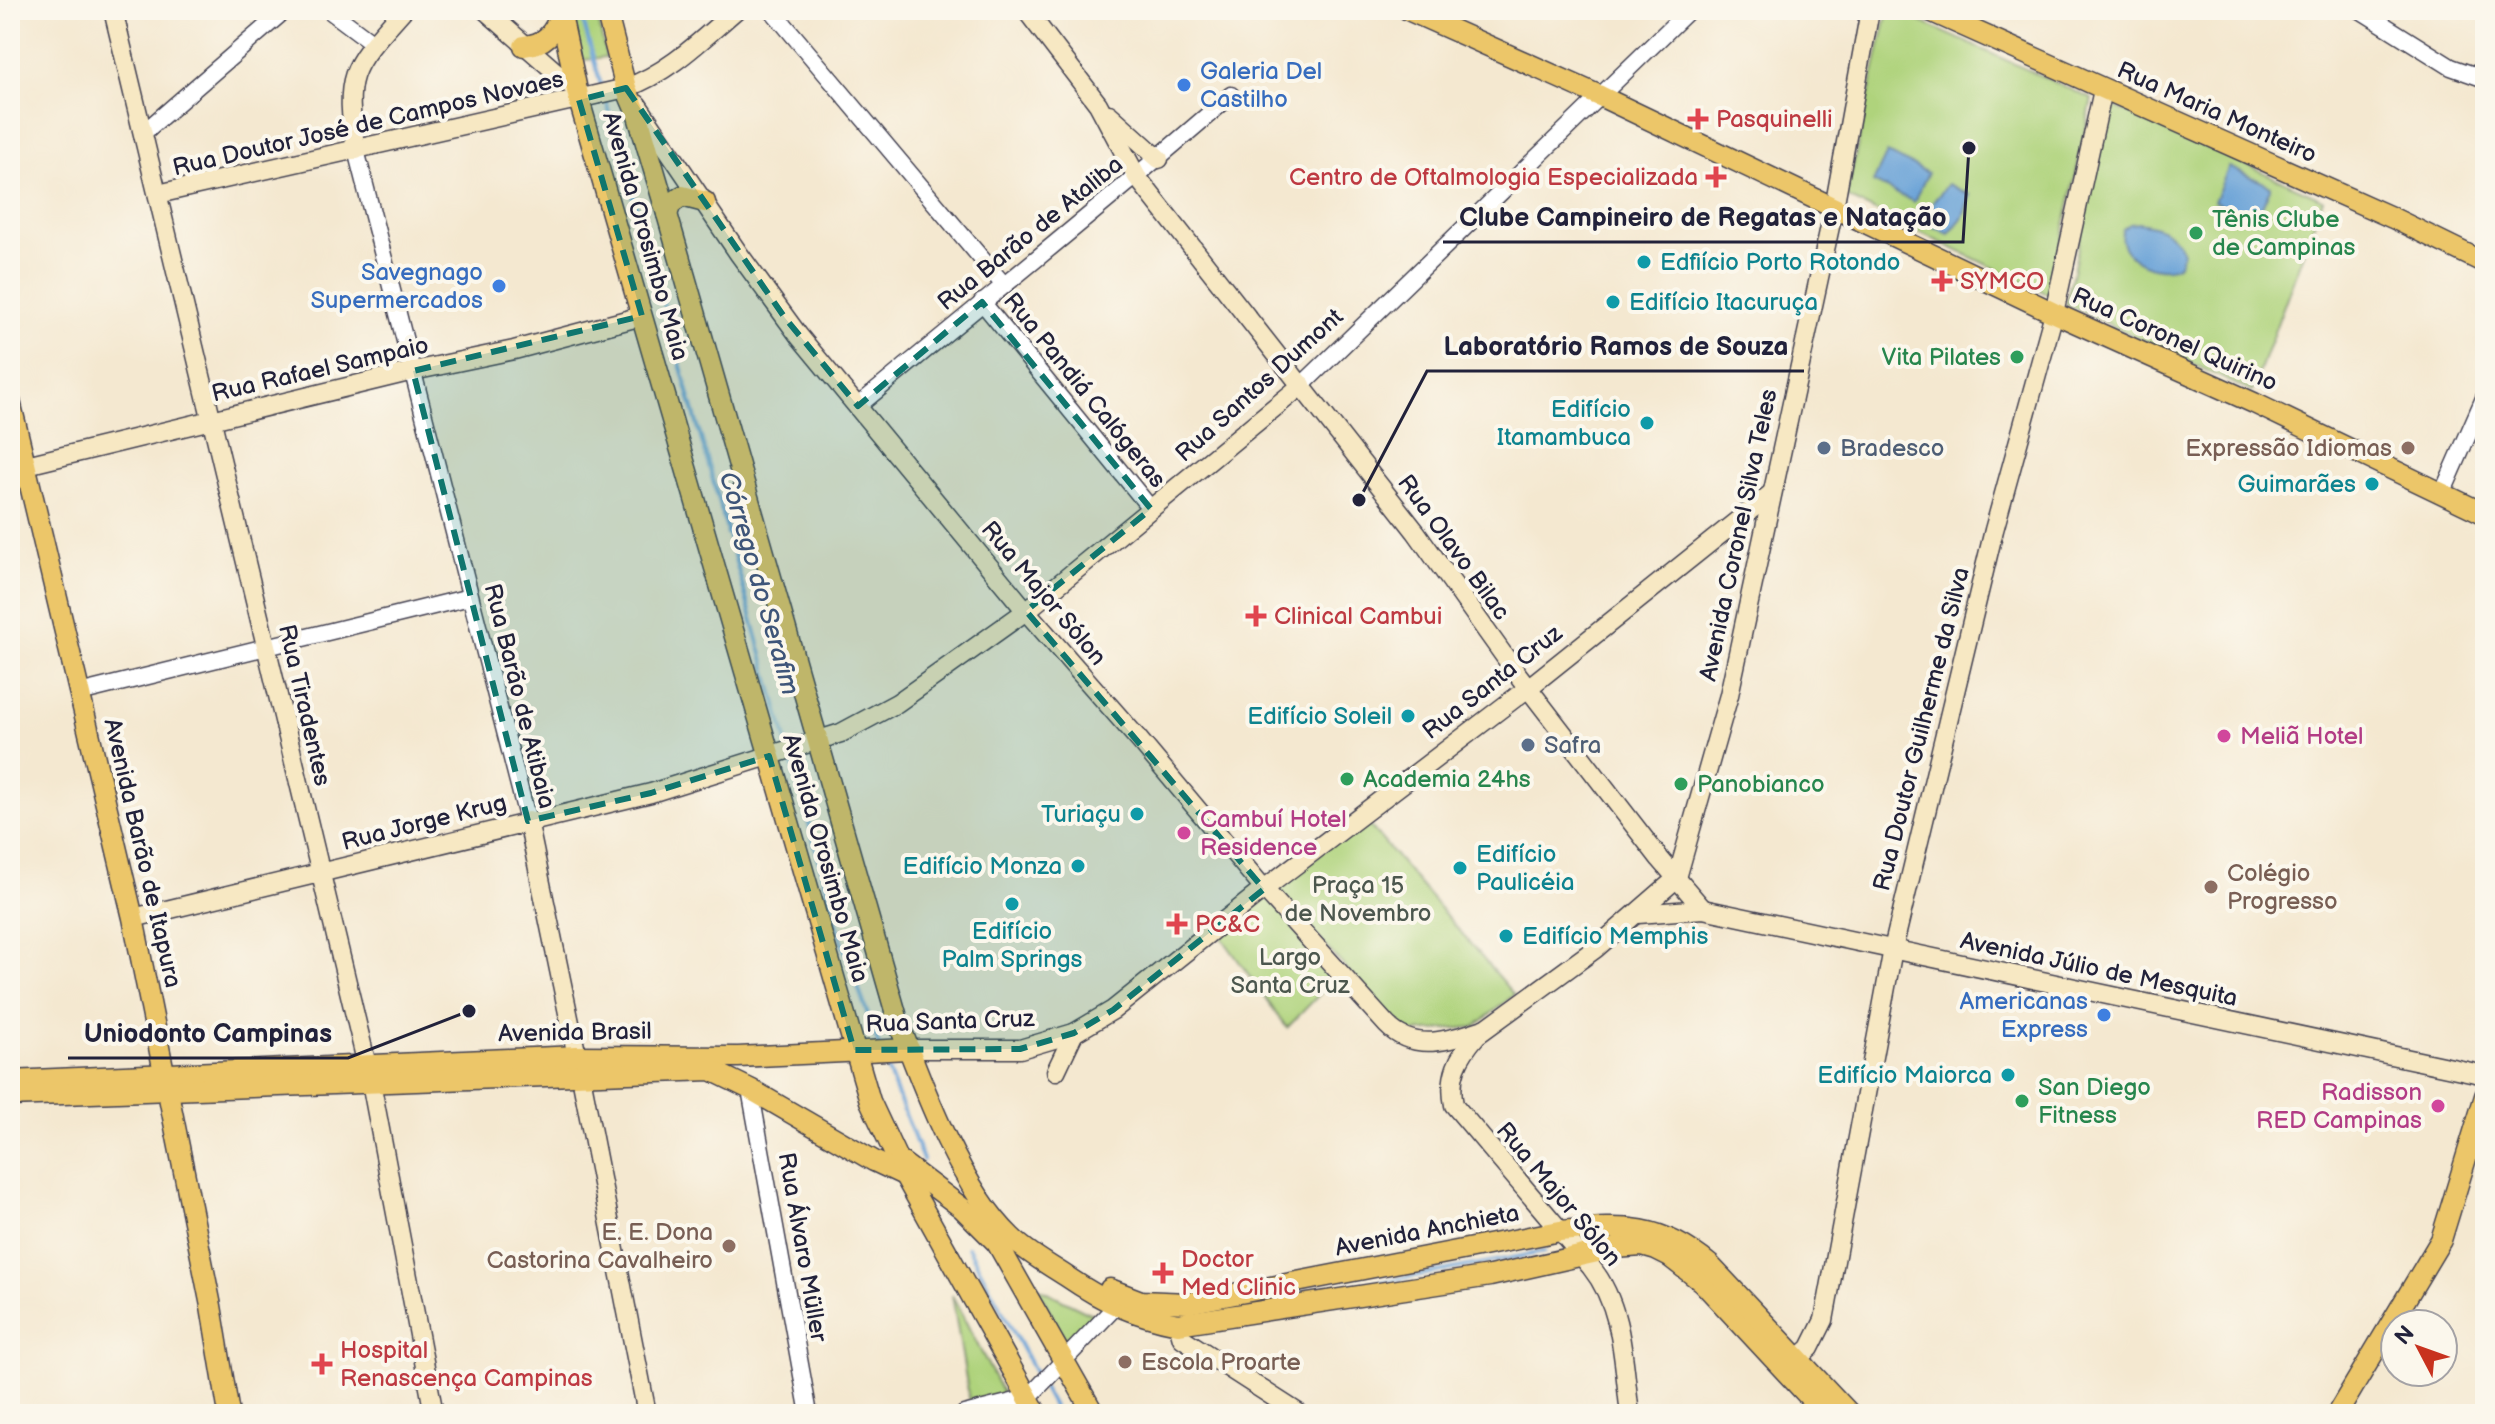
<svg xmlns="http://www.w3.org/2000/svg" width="2495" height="1424" viewBox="0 0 2495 1424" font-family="'Balsamiq Sans',sans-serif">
	<rect width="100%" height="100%" fill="#fbf7ec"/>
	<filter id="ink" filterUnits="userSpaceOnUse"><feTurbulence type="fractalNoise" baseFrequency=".0125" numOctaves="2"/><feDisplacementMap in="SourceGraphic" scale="16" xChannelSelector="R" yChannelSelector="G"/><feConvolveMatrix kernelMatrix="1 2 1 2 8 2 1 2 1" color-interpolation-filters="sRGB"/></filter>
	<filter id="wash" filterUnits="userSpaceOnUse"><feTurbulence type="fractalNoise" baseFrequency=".006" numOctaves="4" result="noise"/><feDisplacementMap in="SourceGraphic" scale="32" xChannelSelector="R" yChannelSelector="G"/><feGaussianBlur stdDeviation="1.8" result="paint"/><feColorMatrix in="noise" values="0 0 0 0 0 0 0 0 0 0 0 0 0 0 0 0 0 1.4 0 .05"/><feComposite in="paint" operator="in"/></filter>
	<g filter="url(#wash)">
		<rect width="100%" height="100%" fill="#f4e8d0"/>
		<!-- green -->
		<g fill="#afd37c" stroke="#687a5c" stroke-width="2">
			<polygon points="565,10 596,10 606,57 576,61"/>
			<polygon points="1888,10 1895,10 2092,99 2050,295 1846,197"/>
			<polygon points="2109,104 2323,199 2252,392 2066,304"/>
			<polygon points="1364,819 1514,995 1474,1027 1405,1033 1274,890"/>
			<polygon points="1264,889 1340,973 1287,1028 1215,928"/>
			<polygon points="1037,1287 1098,1317 1070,1349"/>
			<polygon points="952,1295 1004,1396 970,1403"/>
		</g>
		<!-- water -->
		<g fill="#68a1d7" stroke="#456289" stroke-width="2">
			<polygon points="1887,153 1928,173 1914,202 1873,182"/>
			<polygon points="2229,167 2271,186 2256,220 2214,201"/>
			<polygon points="1948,184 1970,195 1963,217 1949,234 1928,224 1933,202"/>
			<path d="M2139 223C2159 226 2175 232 2183 252L2179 264C2159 278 2112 256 2123 229L2130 224Z"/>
		</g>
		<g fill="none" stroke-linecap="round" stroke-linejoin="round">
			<!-- stream -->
			<g stroke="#68a1d7" stroke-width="4">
				<polyline points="580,10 602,89"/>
				<polyline points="605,97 787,743"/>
				<polyline points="790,756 842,942 879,1046"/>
				<polyline points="883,1058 923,1160"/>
				<polyline points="968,1247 1039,1380"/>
				<polyline points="1227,1306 1415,1276 1544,1252"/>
				<polyline points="1043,1388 1057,1414"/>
			</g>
		</g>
	</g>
	<g filter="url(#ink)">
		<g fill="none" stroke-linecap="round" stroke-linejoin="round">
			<!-- tertiary casing -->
			<g stroke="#424051" stroke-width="19">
				<g id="tertiary">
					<polyline points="329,10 373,43"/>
					<polyline points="772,10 1003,284"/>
					<polyline points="2360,10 2451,67 2485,79"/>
					<polyline points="143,133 285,10"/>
					<polyline points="356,150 528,821"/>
					<polyline points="982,302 1151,509"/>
					<polyline points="1302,385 1689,10"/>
					<path d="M858 406C982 302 1109 202 1231 95"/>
					<polyline points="2442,494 2485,396"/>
					<polyline points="79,693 470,597"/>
					<polyline points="750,1089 809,1414"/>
					<polyline points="964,1414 1028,1398 1116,1306"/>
				</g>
			</g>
			<!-- secondary casing -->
			<g stroke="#424051" stroke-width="21">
				<g id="secondary">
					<polyline points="113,10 371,1082 434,1414"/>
					<polyline points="485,10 582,95"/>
					<polyline points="1026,10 1098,104 1137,177 1416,532 1515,671 1660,859 1703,909"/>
					<path d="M637 104 739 254 799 336 1026 611 1140 741 1264 889 1387 1025C1414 1053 1451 1040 1484 1029"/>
					<polyline points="1109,114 1159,159"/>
					<path d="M356 150C343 72 352 67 403 10"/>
					<path d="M158 194 626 88C670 72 701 40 736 10"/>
					<polyline points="10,469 413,371 514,350 642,316"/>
					<polyline points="528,821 579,1066 647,1414"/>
					<polyline points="1677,878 1729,695 1834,208 1870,10"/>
					<polyline points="1638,914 1703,909 2485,1075"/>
					<polyline points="133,918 651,793 841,733 897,703 1026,611 1302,385"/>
					<polyline points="909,1049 1020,1049 1074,1033 1113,1010 1264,889 1528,688 1772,493"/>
					<polyline points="1056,1071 1074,1033"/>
					<polyline points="1178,1324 1182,1338 1300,1414"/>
					<polyline points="1790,1366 1810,1348 1824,1320 1893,949 1994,530 2054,313 2103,90"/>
					<path d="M1630 1414C1623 1363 1624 1308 1591 1267L1454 1105C1448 1076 1458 1057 1477 1035L1595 949 1677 878"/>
				</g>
			</g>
			<!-- primary casing -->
			<g stroke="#424051" stroke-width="23">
				<g id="primary">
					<polyline points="560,10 579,100 870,1101 906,1178 1037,1414"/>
					<path d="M606 10 626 88 638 116 667 214 898 1021C923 1087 960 1188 1011 1237 1027 1253 1048 1264 1066 1276 1104 1302 1133 1315 1178 1324L1490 1276 1615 1248 1642 1246 1656 1250 1670 1257 1702 1282 1825 1414"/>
					<polyline points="1408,10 1600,96 2054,313 2254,403 2485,514"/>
					<polyline points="1928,10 2393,218 2485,263"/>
					<path d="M524 46C545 44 553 34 561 14"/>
					<polyline points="667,214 671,204 682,196 705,202"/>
					<polyline points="10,401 133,918 211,1306 229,1414"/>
					<polyline points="10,1081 577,1056 738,1057 909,1049"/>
					<polyline points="10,1096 711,1070 750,1089 874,1161 904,1175"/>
					<polyline points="900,1161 962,1208 997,1243 1094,1414"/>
					<path d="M1110 1289 1141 1301 1188 1303 1560 1231C1624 1226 1658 1222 1710 1265L1850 1414"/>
					<polyline points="2337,1414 2441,1240 2485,1096"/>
				</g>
			</g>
			<!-- tertiary -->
			<use href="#tertiary" stroke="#fff" stroke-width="16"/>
			<!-- secondary -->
			<use href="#secondary" stroke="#f7e8c3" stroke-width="18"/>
			<!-- primary -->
			<use href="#primary" stroke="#ecc669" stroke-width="20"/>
		</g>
	</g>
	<!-- marked area -->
	<path fill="#0f766e" fill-opacity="0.2" stroke="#0f766e" stroke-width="6" stroke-dasharray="16 10" stroke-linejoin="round" d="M626 88 785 318 858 406 982 302 1151 509 1026 611 1264 889 1113 1010 1074 1033 1020 1049 854 1050 769 756 651 793 528 821 413 371 642 316 579 100Z"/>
	<!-- markers -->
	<g fill="#3f7fe0" stroke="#fbf7ec" stroke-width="3">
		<circle cx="1184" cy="85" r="8"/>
		<circle cx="499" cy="286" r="8"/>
		<circle cx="2104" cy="1015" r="8"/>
	</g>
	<g fill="#e0444e" stroke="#fbf7ec" stroke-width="3">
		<path d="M1694 107h8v8h8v8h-8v8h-8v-8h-8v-8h8z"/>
		<path d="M1712 165h8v8h8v8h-8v8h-8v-8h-8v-8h8z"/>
		<path d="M1938 269h8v8h8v8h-8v8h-8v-8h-8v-8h8z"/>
		<path d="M1252 604h8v8h8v8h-8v8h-8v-8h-8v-8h8z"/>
		<path d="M1173 912h8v8h8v8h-8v8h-8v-8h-8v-8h8z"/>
		<path d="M1159 1261h8v8h8v8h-8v8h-8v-8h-8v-8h8z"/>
		<path d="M318 1352h8v8h8v8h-8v8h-8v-8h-8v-8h8z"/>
	</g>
	<g fill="#2e9e5b" stroke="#fbf7ec" stroke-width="3">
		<circle cx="2196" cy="233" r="8"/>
		<circle cx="2017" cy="357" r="8"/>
		<circle cx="1347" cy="779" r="8"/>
		<circle cx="1681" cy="784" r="8"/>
		<circle cx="2022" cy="1101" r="8"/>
	</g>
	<g fill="#0f9aa8" stroke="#fbf7ec" stroke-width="3">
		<circle cx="1644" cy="262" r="8"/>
		<circle cx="1613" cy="302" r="8"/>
		<circle cx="1647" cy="423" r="8"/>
		<circle cx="2372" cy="484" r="8"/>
		<circle cx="1408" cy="716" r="8"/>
		<circle cx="1137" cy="814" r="8"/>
		<circle cx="1078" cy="866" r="8"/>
		<circle cx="1460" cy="868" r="8"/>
		<circle cx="1012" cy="904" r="8"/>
		<circle cx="1506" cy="936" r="8"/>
		<circle cx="2008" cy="1075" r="8"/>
	</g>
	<g fill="#5c6f8a" stroke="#fbf7ec" stroke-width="3">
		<circle cx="1824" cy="448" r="8"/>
		<circle cx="1528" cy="745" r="8"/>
	</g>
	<g fill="#8d6e63" stroke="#fbf7ec" stroke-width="3">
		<circle cx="2408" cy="448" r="8"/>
		<circle cx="2211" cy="887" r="8"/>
		<circle cx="729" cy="1246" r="8"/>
		<circle cx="1125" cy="1362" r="8"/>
	</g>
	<g fill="#d1479c" stroke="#fbf7ec" stroke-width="3">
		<circle cx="2224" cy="736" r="8"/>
		<circle cx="1184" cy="833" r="8"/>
		<circle cx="2438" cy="1106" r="8"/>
	</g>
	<g text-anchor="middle" stroke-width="8" stroke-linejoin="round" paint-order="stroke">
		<!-- shop labels -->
		<g font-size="24" fill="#366cbe" stroke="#fbf7ec" text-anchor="end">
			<text x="1200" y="79" text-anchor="start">Galeria Del<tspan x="1200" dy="28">Castilho</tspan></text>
			<text x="483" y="280">Savegnago<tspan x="483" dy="28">Supermercados</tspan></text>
			<text x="2088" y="1009">Americanas<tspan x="2088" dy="28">Express</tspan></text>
		</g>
		<!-- street labels -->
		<g font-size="24" fill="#22223b" stroke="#fbf7ec">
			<text transform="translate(2217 112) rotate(24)" y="8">Rua Maria Monteiro</text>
			<text transform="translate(368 123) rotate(-13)" y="8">Rua Doutor José de Campos Novaes</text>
			<text transform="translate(1030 233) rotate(-39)" y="8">Rua Barão de Ataliba</text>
			<text transform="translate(646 236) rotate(74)" y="8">Avenida Orosimbo Maia</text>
			<text transform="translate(2175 339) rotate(24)" y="8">Rua Coronel Quirino</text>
			<text transform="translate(320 369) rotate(-13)" y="8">Rua Rafael Sampaio</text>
			<text transform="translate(1259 385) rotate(-42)" y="8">Rua Santos Dumont</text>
			<text transform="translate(1085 390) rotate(51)" y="8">Rua Pandiá Calógeras</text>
			<text transform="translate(1738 535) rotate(-78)" y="8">Avenida Coronel Silva Teles</text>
			<text transform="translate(1454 547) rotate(54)" y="8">Rua Olavo Bilac</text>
			<text transform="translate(1044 593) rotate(50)" y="8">Rua Major Sólon</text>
			<text transform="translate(1492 682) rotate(-38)" y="8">Rua Santa Cruz</text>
			<text transform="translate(520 696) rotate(76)" y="8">Rua Barão de Atibaia</text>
			<text transform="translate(305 705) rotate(77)" y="8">Rua Tiradentes</text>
			<text transform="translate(1921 729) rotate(-76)" y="8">Rua Doutor Guilherme da Silva</text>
			<text transform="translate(424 822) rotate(-14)" y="8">Rua Jorge Krug</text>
			<text transform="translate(143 853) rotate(77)" y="8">Avenida Barão de Itapura</text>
			<text transform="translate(826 858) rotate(74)" y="8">Avenida Orosimbo Maia</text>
			<text transform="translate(2099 969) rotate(12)" y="8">Avenida Júlio de Mesquita</text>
			<text transform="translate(950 1021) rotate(-2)" y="8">Rua Santa Cruz</text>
			<text transform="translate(575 1032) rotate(-1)" y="8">Avenida Brasil</text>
			<text transform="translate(1559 1194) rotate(50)" y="8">Rua Major Sólon</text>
			<text transform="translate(1427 1230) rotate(-11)" y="8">Avenida Anchieta</text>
			<text transform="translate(803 1247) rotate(80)" y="8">Rua Álvaro Müller</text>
		</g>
		<!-- health labels -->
		<g font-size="24" fill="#be3a42" stroke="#fbf7ec" text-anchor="start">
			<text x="1716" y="127">Pasquinelli</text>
			<text x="1698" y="185" text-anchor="end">Centro de Oftalmologia Especializada</text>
			<text x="1960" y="289">SYMCO</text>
			<text x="1274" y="624">Clinical Cambui</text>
			<text x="1195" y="932">PC&amp;C</text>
			<text x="1181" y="1267">Doctor<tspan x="1181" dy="28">Med Clinic</tspan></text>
			<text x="340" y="1358">Hospital<tspan x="340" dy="28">Renascença Campinas</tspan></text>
		</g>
		<!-- leisure labels -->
		<g font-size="24" fill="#27864d" stroke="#fbf7ec" text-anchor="start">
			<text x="2212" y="227">Tênis Clube<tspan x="2212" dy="28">de Campinas</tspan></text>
			<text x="2001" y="365" text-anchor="end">Vita Pilates</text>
			<text x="1363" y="787">Academia 24hs</text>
			<text x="1697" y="792">Panobianco</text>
			<text x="2038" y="1095">San Diego<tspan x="2038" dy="28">Fitness</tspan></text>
		</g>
		<!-- culture labels -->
		<g font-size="24" fill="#0d838f" stroke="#fbf7ec" text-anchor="end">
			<text x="1660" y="270" text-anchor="start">Edfiício Porto Rotondo</text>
			<text x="1629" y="310" text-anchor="start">Edifício Itacuruça</text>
			<text x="1631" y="417">Edifício<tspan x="1631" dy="28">Itamambuca</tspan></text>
			<text x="2356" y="492">Guimarães</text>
			<text x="1392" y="724">Edifício Soleil</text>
			<text x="1121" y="822">Turiaçu</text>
			<text x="1476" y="862" text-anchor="start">Edifício<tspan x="1476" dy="28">Paulicéia</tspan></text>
			<text x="1062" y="874">Edifício Monza</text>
			<text x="1012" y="939" text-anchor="middle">Edifício<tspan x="1012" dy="28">Palm Springs</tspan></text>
			<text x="1522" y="944" text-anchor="start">Edifício Memphis</text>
			<text x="1992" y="1083">Edifício Maiorca</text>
		</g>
		<!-- service labels -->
		<g font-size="24" fill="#4e5e75" stroke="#fbf7ec" text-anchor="start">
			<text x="1840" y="456">Bradesco</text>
			<text x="1544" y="753">Safra</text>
		</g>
		<!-- education labels -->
		<g font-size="24" fill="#785e54" stroke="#fbf7ec" text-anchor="end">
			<text x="2392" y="456">Expressão Idiomas</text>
			<text x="2227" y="881" text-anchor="start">Colégio<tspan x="2227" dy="28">Progresso</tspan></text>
			<text x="713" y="1240">E. E. Dona<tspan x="713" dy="28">Castorina Cavalheiro</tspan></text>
			<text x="1141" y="1370" text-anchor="start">Escola Proarte</text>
		</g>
		<!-- hotel labels -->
		<g font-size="24" fill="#b23c85" stroke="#fbf7ec" text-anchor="start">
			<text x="2240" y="744">Meliã Hotel</text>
			<text x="1200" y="827">Cambuí Hotel<tspan x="1200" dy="28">Residence</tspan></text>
			<text x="2422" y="1100" text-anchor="end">Radisson<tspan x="2422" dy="28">RED Campinas</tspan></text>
		</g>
		<!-- park labels -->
		<g font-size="24" fill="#4c574e" stroke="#fbf7ec">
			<text x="1358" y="893">Praça 15<tspan x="1358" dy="28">de Novembro</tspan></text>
			<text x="1290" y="965">Largo<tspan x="1290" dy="28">Santa Cruz</tspan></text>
		</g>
		<!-- water labels -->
		<g font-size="26" font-style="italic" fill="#3e5579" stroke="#fbf7ec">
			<text transform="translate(760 583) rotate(74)" y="9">Córrego do Serafim</text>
		</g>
	</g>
	<!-- callouts -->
	<path fill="none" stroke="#22223b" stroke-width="3" d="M1969 148L1963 242H1443M1359 500L1427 371H1804M469 1011L348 1058H68"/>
	<g fill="#22223b" stroke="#fbf7ec" stroke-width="3">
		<circle cx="1969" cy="148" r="8"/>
		<circle cx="1359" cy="500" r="8"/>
		<circle cx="469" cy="1011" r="8"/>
	</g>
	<g font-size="26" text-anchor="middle" font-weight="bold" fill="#22223b" stroke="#fbf7ec" stroke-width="8" stroke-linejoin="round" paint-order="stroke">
		<text x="1703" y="226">Clube Campineiro de Regatas e Natação</text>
		<text x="1616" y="355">Laboratório Ramos de Souza</text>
		<text x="208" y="1042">Uniodonto Campinas</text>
	</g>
	<!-- margin -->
	<rect width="2495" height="1424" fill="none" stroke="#fbf7ec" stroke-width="40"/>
	<!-- north arrow -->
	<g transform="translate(2419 1348) rotate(311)"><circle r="38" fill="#fbf7ec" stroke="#a4a2a5" stroke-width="2"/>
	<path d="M0-6L14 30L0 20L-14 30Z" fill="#c8321e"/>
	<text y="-12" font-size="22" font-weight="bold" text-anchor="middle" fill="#22223b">N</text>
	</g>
</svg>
